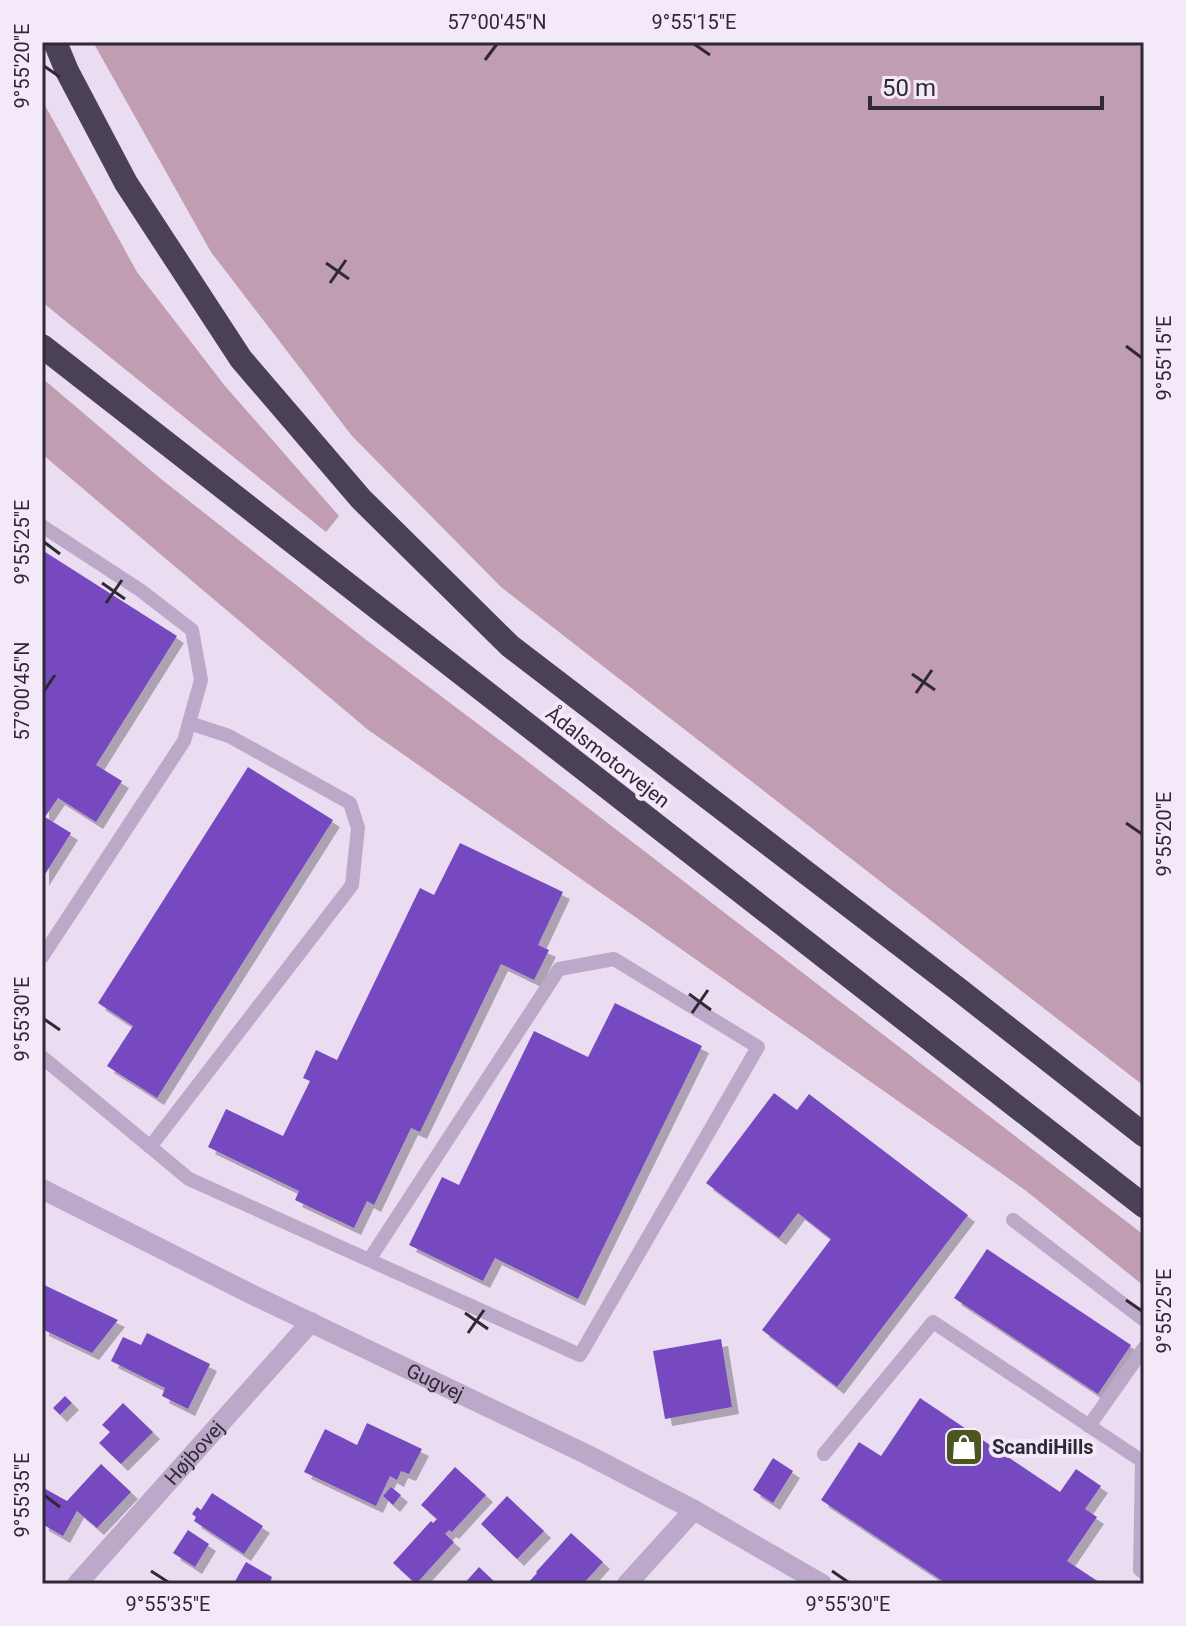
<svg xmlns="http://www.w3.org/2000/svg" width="1186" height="1626" viewBox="0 0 1186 1626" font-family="Roboto,sans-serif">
	<defs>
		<filter id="shadow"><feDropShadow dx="7" dy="7" stdDeviation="0" flood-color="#0004"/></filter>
	</defs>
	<rect width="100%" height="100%" fill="#eaddf1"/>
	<!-- green -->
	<g fill="#c09db0">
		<polygon points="93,42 1144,42 1144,1086 501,587 352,436 211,252"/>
		<polygon points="42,100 137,272 225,386 339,516 326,532 42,302"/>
		<polygon points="42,378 161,479 365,639 510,748 1144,1235 1144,1286 1025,1190 367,729 42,454"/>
	</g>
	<!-- building -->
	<g fill="#764ac1" filter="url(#shadow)">
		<polygon points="42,550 177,636 96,765 122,781 96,822 58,798 45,817 71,833 42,879"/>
		<polygon points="248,767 333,820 157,1098 107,1066 133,1026 98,1003"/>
		<polygon points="460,843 563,892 538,945 549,950 534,980 501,964 420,1132 411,1128 374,1205 367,1201 354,1228 295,1200 299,1191 208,1147 226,1109 283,1136 310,1081 303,1078 316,1050 337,1060 420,888 434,895"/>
		<polygon points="615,1003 702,1046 578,1299 495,1258 483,1281 409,1245 442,1177 459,1185 534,1031 588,1057"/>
		<polygon points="774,1093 797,1110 809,1094 968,1215 837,1387 762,1330 831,1239 798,1213 779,1238 706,1183"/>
		<polygon points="987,1249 1131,1345 1098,1394 954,1298"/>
		<polygon points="42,1284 118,1320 92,1353 42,1329"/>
		<polygon points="147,1333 210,1364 188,1409 162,1396 165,1388 111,1361 123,1337 141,1345"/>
		<polygon points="721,1339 732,1407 665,1419 653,1351"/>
		<polygon points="65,1396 72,1403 60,1415 53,1408"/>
		<polygon points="920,1398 1060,1492 1076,1469 1101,1486 1085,1509 1097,1517 1067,1561 1102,1584 947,1584 821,1500 859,1442 881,1456"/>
		<polygon points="123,1403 153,1432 121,1464 99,1443 110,1432 102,1425"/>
		<polygon points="367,1423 422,1449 409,1474 401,1471 397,1480 390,1476 376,1506 304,1472 325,1429 357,1445"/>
		<polygon points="773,1458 793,1471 773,1503 753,1490"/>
		<polygon points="101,1464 131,1492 97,1528 77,1511 63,1536 42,1524 42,1487 67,1501"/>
		<polygon points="455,1467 486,1495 452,1532 449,1530 445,1534 454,1542 416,1584 393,1563 431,1521 433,1523 437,1519 421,1505"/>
		<polygon points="391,1487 401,1495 393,1505 383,1496"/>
		<polygon points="212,1493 263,1526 244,1554 194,1521 196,1517 192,1514 197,1507 201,1510"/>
		<polygon points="507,1496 544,1531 517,1559 481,1524"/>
		<polygon points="188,1530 209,1544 195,1567 173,1553"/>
		<polygon points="571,1533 603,1562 583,1584 527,1584 537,1573 536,1572"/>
		<polygon points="246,1562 272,1577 269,1584 234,1583"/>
		<polygon points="479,1567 497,1584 464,1584"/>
	</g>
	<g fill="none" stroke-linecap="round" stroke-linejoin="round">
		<!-- service -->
		<g stroke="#bca9c9" stroke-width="14">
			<polyline points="42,526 140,590 192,630 201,680 184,741 42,957"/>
			<polyline points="42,1057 189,1179 580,1355 758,1047 614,959 559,969 369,1260"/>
			<polyline points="150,1147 352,885 358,828 350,803 229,736 189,723"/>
			<polyline points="1013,1220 1144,1320"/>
			<polyline points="1089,1426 1144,1348"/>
			<polyline points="824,1454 933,1322 1142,1461 1140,1570 1144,1573"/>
		</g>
		<!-- minor -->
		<g stroke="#bca9c9" stroke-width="20">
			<path id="s1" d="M77 1584 311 1322"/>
			<polyline points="627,1584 694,1510"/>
		</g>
		<!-- tertiary -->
		<path stroke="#bca9c9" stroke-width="20" id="s2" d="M42 1189 255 1296 586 1454 694 1510 822 1584"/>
		<!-- motorway -->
		<g stroke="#4a4057" stroke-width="24">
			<polyline points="55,42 67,71 126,183 241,359 361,499 510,646 958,989 1144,1135"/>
			<polyline points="42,346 1144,1206"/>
		</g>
	</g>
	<!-- ticks -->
	<path fill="none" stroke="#2f2936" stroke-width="3" d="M694 44 710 55M485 60 497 44M44 66 60 77M326 263 349 279M330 283 346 260M1126 346 1142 358M44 542 60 554M102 583 125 599M106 603 122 580M912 674 935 690M44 691 55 675M916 693 932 670M1126 823 1142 834M689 994 711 1010M692 1013 708 990M44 1019 60 1030M1126 1300 1142 1311M465 1313 488 1329M468 1333 484 1310M44 1495 60 1507M151 1571 168 1582M832 1571 848 1582"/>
	<!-- icons -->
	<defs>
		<g id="shop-square" transform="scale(2)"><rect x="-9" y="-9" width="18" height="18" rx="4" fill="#4c5620" stroke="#f4e9f9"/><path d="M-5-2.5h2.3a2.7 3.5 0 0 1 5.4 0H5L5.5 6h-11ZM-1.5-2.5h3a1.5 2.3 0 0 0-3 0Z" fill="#fff"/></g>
	</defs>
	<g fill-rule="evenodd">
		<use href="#shop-square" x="964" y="1447"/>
	</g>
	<g text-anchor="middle" stroke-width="8" stroke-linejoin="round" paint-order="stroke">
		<!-- street labels -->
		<g font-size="20" fill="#2f2936" stroke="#f4e9f9">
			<text transform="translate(608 757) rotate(38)" y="7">Ådalsmotorvejen</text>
			<text dy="7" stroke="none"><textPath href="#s2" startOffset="438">Gugvej</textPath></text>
			<text dy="7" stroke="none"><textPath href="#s1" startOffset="176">Højbovej</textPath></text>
		</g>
		<!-- poi labels -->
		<g font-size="20" font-weight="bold" fill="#2f2936" stroke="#f4e9f9" text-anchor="start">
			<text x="992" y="1454">ScandiHills</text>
		</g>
	</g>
	<!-- border -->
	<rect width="1186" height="1626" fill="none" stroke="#f4e9f9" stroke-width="88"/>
	<!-- scale -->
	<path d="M870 96v12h232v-12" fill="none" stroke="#2f2936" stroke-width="4"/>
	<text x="882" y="96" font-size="24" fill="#2f2936" stroke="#f4e9f9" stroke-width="6" paint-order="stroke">50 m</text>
	<rect x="44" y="44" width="1098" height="1538" fill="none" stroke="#2f2936" stroke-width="3"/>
	<g font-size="20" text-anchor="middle" fill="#2f2936">
		<text x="497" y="29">57°00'45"N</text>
		<text x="694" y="29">9°55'15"E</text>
		<text transform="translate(22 66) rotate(-90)" y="7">9°55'20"E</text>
		<text transform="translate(1164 358) rotate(-90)" y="7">9°55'15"E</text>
		<text transform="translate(22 542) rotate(-90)" y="7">9°55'25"E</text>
		<text transform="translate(22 691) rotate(-90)" y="7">57°00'45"N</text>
		<text transform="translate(1164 834) rotate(-90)" y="7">9°55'20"E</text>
		<text transform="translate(22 1019) rotate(-90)" y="7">9°55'30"E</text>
		<text transform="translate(1164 1311) rotate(-90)" y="7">9°55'25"E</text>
		<text transform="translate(22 1495) rotate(-90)" y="7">9°55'35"E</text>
		<text x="168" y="1611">9°55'35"E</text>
		<text x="848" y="1611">9°55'30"E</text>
	</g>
</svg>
